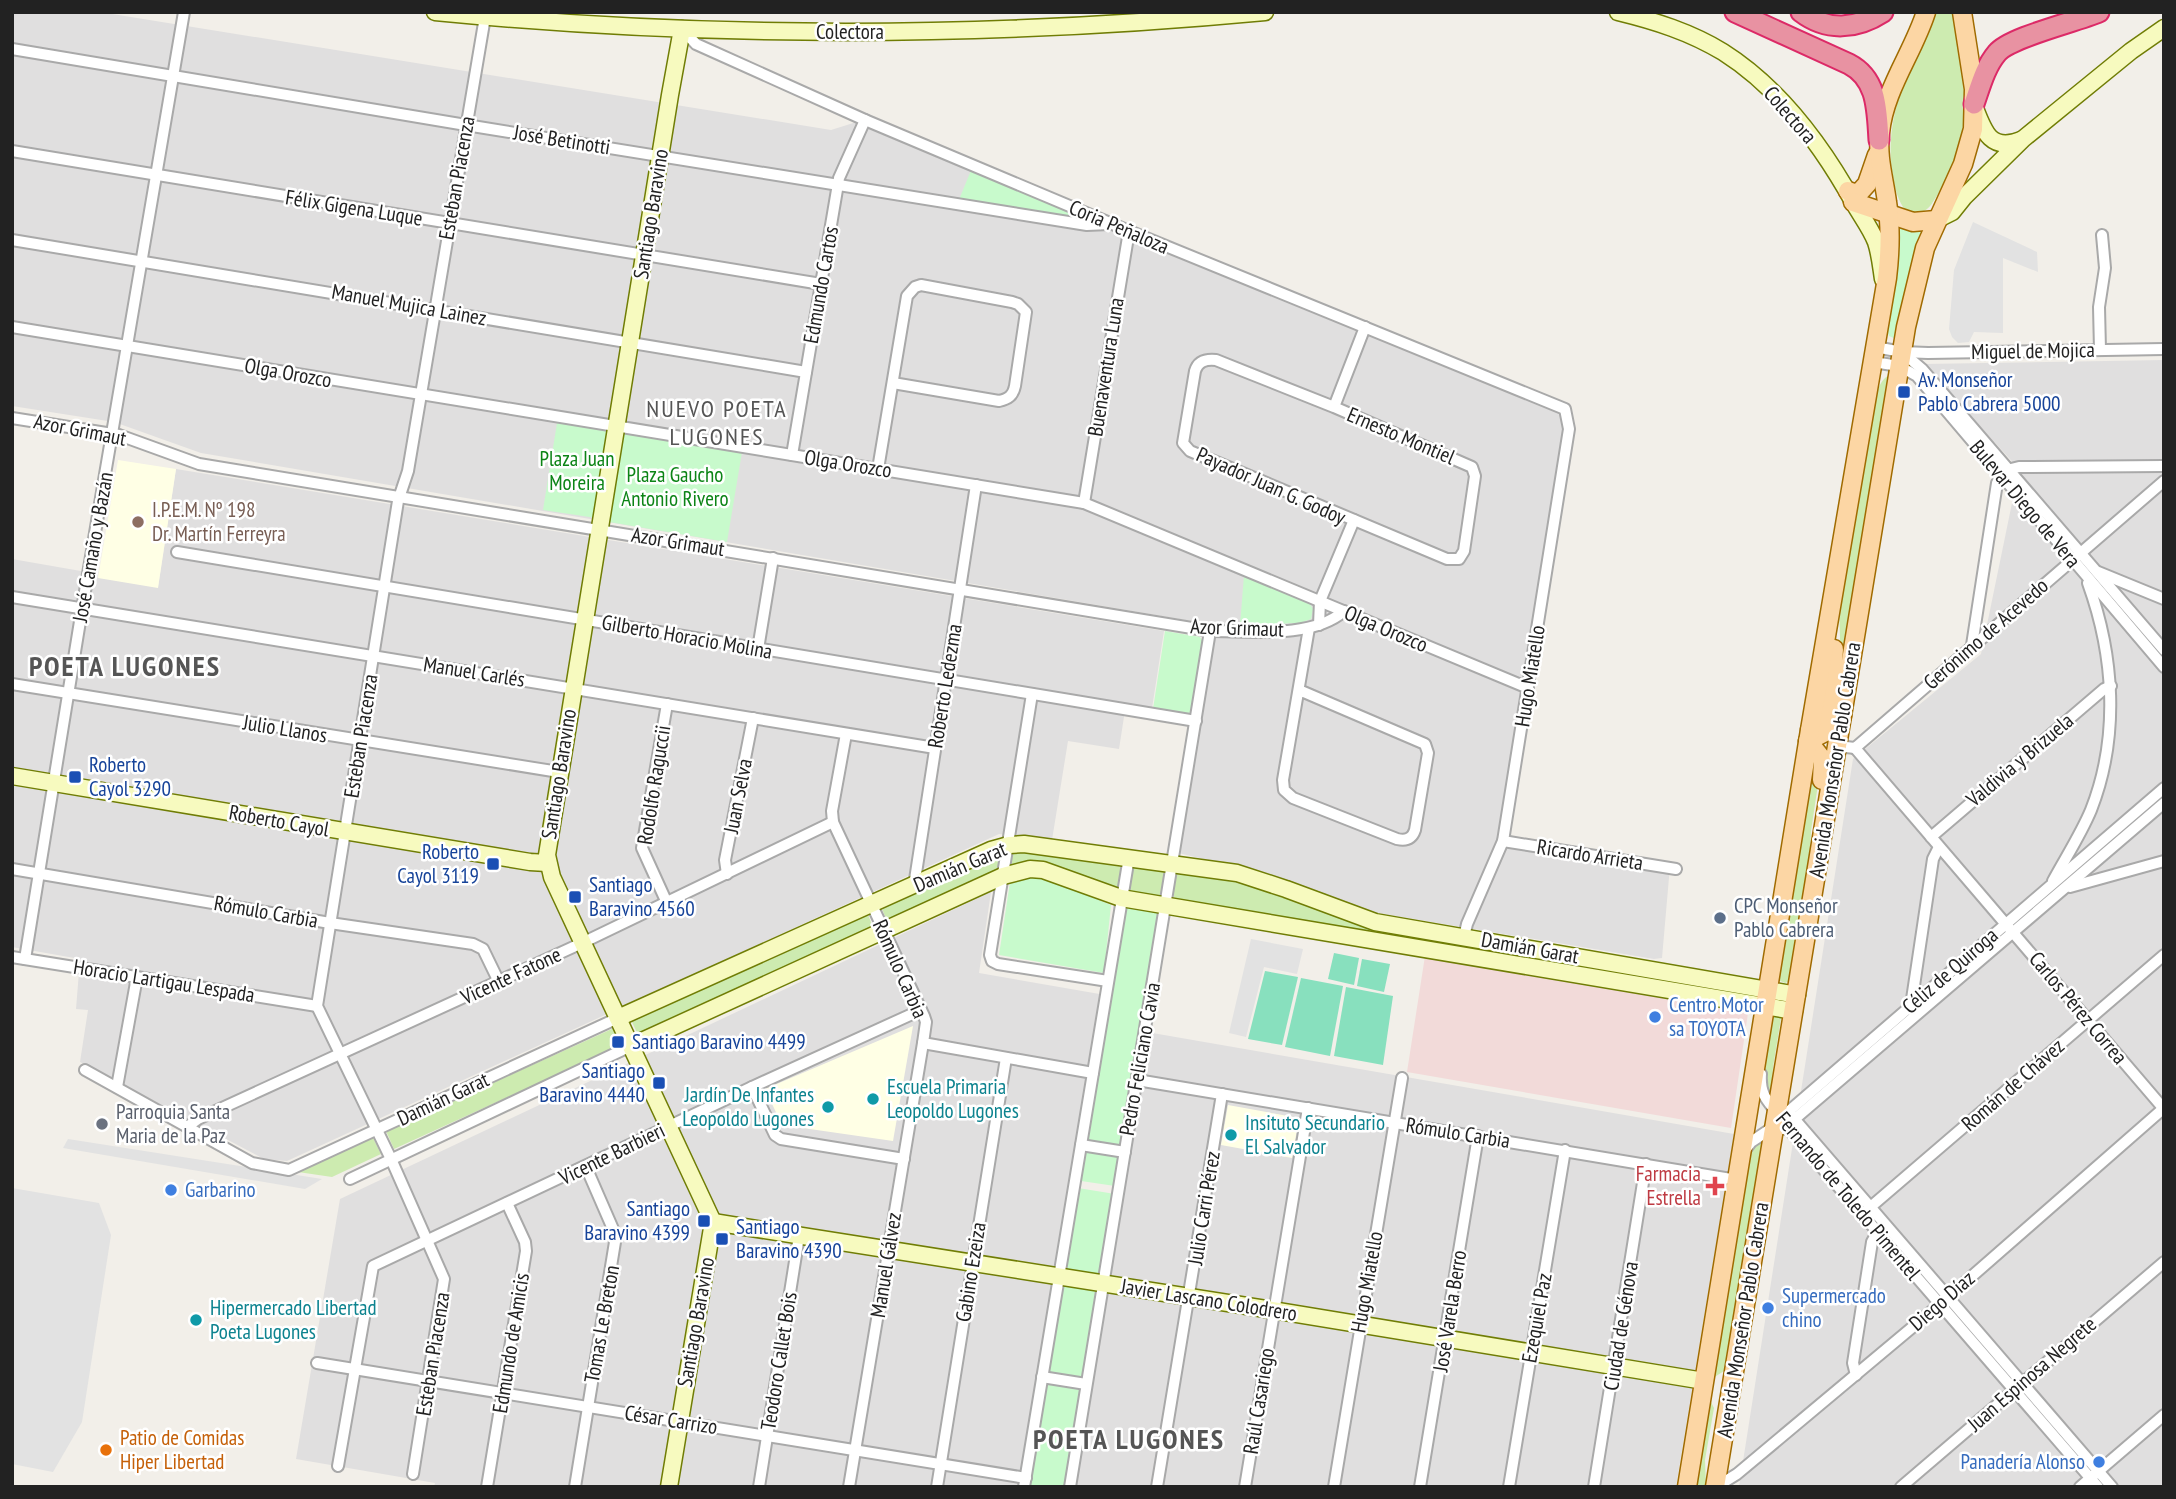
<svg xmlns="http://www.w3.org/2000/svg" width="2176" height="1499" viewBox="0 0 2176 1499" font-family="'PT Sans Narrow',sans-serif">
	<rect width="100%" height="100%" fill="#f2efe9"/>
	<!-- residential -->
	<g fill="#e0dfdf">
		<polygon points="12,12 100,12 831,130 866,119 1571,406 1506,837 1670,866 1662,958 1654,959 1354,909 1250,870 1174,852 1209,624 201,453 114,422 12,406"/>
		<polygon points="2164,360 2164,1487 1739,1487 1853,759 1981,654 2019,469 1923,364"/>
		<polygon points="176,469 1164,631 1152,708 1126,704 1119,749 1068,741 1052,840 999,834 287,1161 264,1159 80,1062 88,1010 76,1009 80,959 12,947 12,559 98,574 98,577 158,587"/>
		<polygon points="991,892 979,973 1111,996 1029,1487 434,1487 435,1483 296,1459 340,1199"/>
		<polygon points="1141,1031 1734,1134 1676,1487 1066,1487"/>
	</g>
	<!-- commercial -->
	<polygon fill="#f2dad9" points="1425,956 1748,1013 1731,1128 1407,1072"/>
	<!-- education -->
	<g fill="#ffffe5">
		<polygon points="118,460 176,469 158,588 98,578"/>
		<polygon points="913,1026 893,1141 782,1125 765,1089"/>
		<polygon points="1228,1105 1299,1118 1292,1158 1221,1145"/>
	</g>
	<!-- grass -->
	<g fill="#cdebb0">
		<path d="M1934 12H1955C1964 79 1977 131 1939 192 1929 209 1926 216 1906 211 1898 201 1895 189 1893 176 1882 117 1911 65 1934 12Z"/>
		<path d="M1892 374 1844 657 1831 714 1840 638 1839 609 1867 432C1877 413 1872 380 1892 374Z"/>
		<polygon points="1813,752 1820,771 1811,831 1809,880 1792,980 1785,983 1778,980"/>
		<polygon points="1012,850 1123,864 1120,886 1116,892 1011,869"/>
		<polygon points="999,851 1002,856 998,869 993,876 888,924 881,906"/>
		<path d="M1138 866 1164 869 1167 872 1164 894 1158 901 1132 897C1128 888 1128 876 1133 867Z"/>
		<path d="M1180 870 1233 877 1339 914 1758 994V1000L1176 904C1171 893 1172 880 1180 870Z"/>
		<polygon points="867,912 874,930 639,1037 631,1020"/>
		<path d="M1772 1011 1780 1015 1781 1018 1773 1067 1771 1097C1755 1083 1768 1030 1772 1011Z"/>
		<polygon points="614,1028 622,1045 394,1149 386,1131"/>
		<polygon points="372,1136 381,1154 332,1177 298,1172"/>
		<polygon points="1765,1140 1729,1363 1724,1371 1713,1378 1747,1171 1752,1148"/>
		<polygon points="1710,1400 1714,1408 1705,1460 1706,1487 1694,1487"/>
	</g>
	<!-- park -->
	<g fill="#c8facc">
		<polygon points="972,168 1099,220 958,202"/>
		<polygon points="1897,221 1924,227 1910,275 1896,339 1889,336 1887,330 1899,260"/>
		<polygon points="557,423 611,431 596,518 543,510"/>
		<polygon points="624,432 742,452 727,542 609,522"/>
		<polygon points="1244,575 1308,601 1313,609 1311,619 1300,623 1240,625"/>
		<polygon points="1165,631 1200,637 1203,642 1192,710 1188,714 1153,709"/>
		<polygon points="1038,875 1111,905 1104,973 999,955 1010,882"/>
		<polygon points="1125,906 1159,912 1115,1186 1081,1181"/>
		<polygon points="1078,1188 1115,1194 1101,1277 1064,1271"/>
		<polygon points="1062,1285 1099,1290 1083,1380 1047,1374"/>
		<polygon points="1046,1381 1082,1387 1066,1487 1029,1487"/>
	</g>
	<!-- pitch -->
	<g fill="#88e0be">
		<polygon points="1334,953 1359,958 1354,985 1328,979"/>
		<polygon points="1362,959 1390,964 1384,992 1357,986"/>
		<polygon points="1265,971 1298,977 1282,1045 1248,1039"/>
		<polygon points="1301,978 1343,986 1330,1056 1285,1047"/>
		<polygon points="1346,987 1393,996 1383,1065 1334,1056"/>
	</g>
	<!-- parking -->
	<g fill="#e2e2e2">
		<polygon points="1973,222 2037,252 2038,272 2003,258 2003,333 1974,332 1969,342 1958,343 1952,337 1949,329 1954,270"/>
		<polygon points="1251,939 1303,949 1297,974 1264,967 1246,1037 1229,1033"/>
		<polygon points="68,1139 322,1179 305,1189 63,1148"/>
		<polygon points="12,1188 99,1203 111,1235 82,1422 53,1472 12,1464"/>
	</g>
	<g fill="none" stroke-linecap="round" stroke-linejoin="round">
		<!-- street casing -->
		<g stroke="#a9a9a9" stroke-width="14">
			<g id="street">
				<polyline points="682,29 696,44 865,120 1129,231 1565,409 1569,429 1503,841 1467,924 1464,937"/>
				<polyline points="12,49 466,125 1087,225 1109,224"/>
				<polyline points="12,151 821,284"/>
				<polyline points="12,240 806,372"/>
				<polyline points="12,327 1084,503 1528,688"/>
				<polyline points="1875,347 1902,352 1928,353 2164,349"/>
				<polyline points="2100,350 2099,307 2105,268 2102,235"/>
				<polyline points="1902,352 1922,369 2164,650"/>
				<polyline points="1873,362 1899,366 1917,376 2164,667"/>
				<path d="M1334 407 1216 360C1206 359 1198 361 1195 371L1183 443 1190 451 1447 559H1459L1464 551 1475 476 1472 467 1334 407 1365 327"/>
				<path d="M12 418 119 435 199 464 1210 631C1250 631 1312 639 1344 611"/>
				<polyline points="792,455 839,178 865,120"/>
				<path d="M878 469 907 296 915 287 921 285 1012 302 1018 304 1026 312 1015 386C1013 396 1008 399 999 401L893 383"/>
				<polyline points="1084,503 1129,231"/>
				<polyline points="177,552 1196,721"/>
				<polyline points="2098,572 2164,599"/>
				<polyline points="12,597 935,748"/>
				<polyline points="1319,625 1320,601 1354,520"/>
				<polyline points="1972,645 1997,483 2007,470 2019,467 2164,466"/>
				<polyline points="758,649 773,558"/>
				<polyline points="12,684 559,772"/>
				<path d="M1299 690 1425 744 1428 753 1415 830C1412 839 1406 841 1397 839L1293 798 1284 790 1283 780 1309 628"/>
				<polyline points="1032,694 990,955 992,961 998,964 1108,981"/>
				<polyline points="846,734 832,811 833,822 924,1016 926,1022 923,1043 1093,1073"/>
				<polyline points="1837,746 1855,748 2164,481"/>
				<polyline points="1855,748 2164,1109"/>
				<polyline points="1931,837 2104,689 2111,686"/>
				<polyline points="1503,841 1676,869"/>
				<polyline points="12,869 330,923 473,944 483,949 499,982"/>
				<polyline points="727,874 725,860 753,718"/>
				<path d="M2053 881C2066 857 2081 834 2091 810 2120 736 2114 655 2088 583"/>
				<polyline points="914,886 976,485"/>
				<polyline points="2070,887 2164,861"/>
				<polyline points="667,903 642,848 667,704"/>
				<polyline points="12,957 317,1006"/>
				<polyline points="25,959 82,609 184,12"/>
				<polyline points="1915,1006 1912,999 1933,859 1939,847"/>
				<polyline points="85,1070 252,1163 289,1170 618,1018"/>
				<path d="M1761 1074C1759 1101 1774 1104 1786 1126L2098 1487"/>
				<polyline points="1137,1080 1737,1180"/>
				<polyline points="117,1087 137,977"/>
				<polyline points="752,1087 775,1135 781,1139 904,1159"/>
				<polyline points="1791,1115 2112,1487"/>
				<polyline points="187,1127 198,1119 582,943 833,822"/>
				<polyline points="1783,1129 2164,803"/>
				<polyline points="1081,1145 1125,1152"/>
				<polyline points="1745,1150 1751,1142 1775,1126 1789,1111 2164,788"/>
				<polyline points="350,1179 631,1046"/>
				<polyline points="1867,1210 2164,955"/>
				<polyline points="317,1363 1026,1478"/>
				<polyline points="1856,1375 1853,1363 1872,1242 1877,1233"/>
				<polyline points="1042,1377 1086,1384"/>
				<polyline points="338,1466 373,1266 752,1087 921,1010"/>
				<polyline points="413,1474 444,1279 391,1159 317,1006 398,501 408,471 485,17"/>
				<polyline points="487,1487 526,1251 525,1242 507,1203"/>
				<polyline points="575,1487 615,1242 613,1229 586,1167"/>
				<polyline points="759,1487 799,1236"/>
				<polyline points="849,1487 923,1043"/>
				<polyline points="937,1487 1006,1058"/>
				<polyline points="1024,1487 1129,857"/>
				<polyline points="1070,1487 1210,631"/>
				<polyline points="1157,1487 1222,1094"/>
				<polyline points="1245,1487 1308,1108"/>
				<polyline points="1334,1487 1402,1078"/>
				<polyline points="1420,1487 1478,1136"/>
				<polyline points="1509,1487 1565,1150"/>
				<polyline points="1594,1487 1646,1164"/>
				<polyline points="1716,1487 1737,1474 1939,1305 2164,1108"/>
				<polyline points="1901,1487 2164,1262"/>
				<polyline points="2080,1487 2164,1415"/>
			</g>
		</g>
		<!-- secondary casing -->
		<g stroke="#707d05" stroke-width="19">
			<g id="secondary">
				<path d="M435 12C711 39 988 38 1265 12"/>
				<path d="M1618 12C1655 21 1690 32 1723 52 1780 88 1823 147 1855 205 1862 217 1871 229 1876 242 1880 254 1881 266 1883 279"/>
				<path d="M1975 108C1984 132 1991 152 2021 140"/>
				<polyline points="1936,220 1952,212 1964,197 2023,139 2131,51 2164,28"/>
				<polyline points="12,776 530,862 547,863"/>
				<polyline points="618,1018 991,850 1009,845 1024,844 1237,873 1286,889 1375,922 1797,995"/>
				<polyline points="631,1046 1003,876 1030,869 1043,870 1121,898 1794,1011"/>
				<polyline points="713,1222 1266,1309 1704,1381"/>
				<polyline points="669,1487 713,1222 552,877 547,855 670,95 682,29"/>
			</g>
		</g>
		<!-- primary casing -->
		<g stroke="#a06b00" stroke-width="21">
			<g id="primary">
				<polyline points="1848,191 1858,194 1867,184 1877,155"/>
				<polyline points="1853,202 1913,222 1936,220"/>
				<path d="M1810 730C1836 724 1832 671 1834 649"/>
				<polyline points="1822,780 1823,760 1808,741 1831,729 1842,716"/>
				<path d="M1687 1487 1810 730 1887 278C1890 253 1891 227 1887 202 1884 179 1877 157 1880 133 1884 90 1913 53 1926 12"/>
				<polyline points="1715,1487 1906,327 1925,248 1963,164 1973,129 1974,89 1962,12"/>
			</g>
		</g>
		<!-- highway casing -->
		<g stroke="#dc2a67" stroke-width="23">
			<g id="highway">
				<path d="M1735 12 1849 64C1878 79 1877 111 1879 140"/>
				<path d="M1801 12C1827 32 1857 29 1883 12"/>
				<path d="M1974 104C1980 87 1985 67 1997 53 2010 37 2076 22 2099 12"/>
			</g>
		</g>
		<!-- street -->
		<use href="#street" stroke="#fff" stroke-width="10"/>
		<!-- secondary -->
		<use href="#secondary" stroke="#f7fabf" stroke-width="16"/>
		<!-- primary -->
		<use href="#primary" stroke="#fcd6a4" stroke-width="18"/>
		<!-- highway -->
		<use href="#highway" stroke="#e892a2" stroke-width="19"/>
	</g>
	<!-- markers -->
	<g fill="#1a4fb4" stroke="#fff" stroke-width="2.5">
		<rect x="1897" y="385" width="14" height="14" rx="3.5"/>
		<rect x="68" y="770" width="14" height="14" rx="3.5"/>
		<rect x="486" y="857" width="14" height="14" rx="3.5"/>
		<rect x="568" y="890" width="14" height="14" rx="3.5"/>
		<rect x="611" y="1035" width="14" height="14" rx="3.5"/>
		<rect x="652" y="1076" width="14" height="14" rx="3.5"/>
		<rect x="697" y="1214" width="14" height="14" rx="3.5"/>
		<rect x="715" y="1232" width="14" height="14" rx="3.5"/>
	</g>
	<circle fill="#8d6e63" stroke="#fff" stroke-width="2.5" cx="138" cy="522" r="7"/>
	<circle fill="#5c6f8a" stroke="#fff" stroke-width="2.5" cx="1720" cy="918" r="7"/>
	<g fill="#3f7fe0" stroke="#fff" stroke-width="2.5">
		<circle cx="1655" cy="1017" r="7"/>
		<circle cx="171" cy="1190" r="7"/>
		<circle cx="1768" cy="1308" r="7"/>
		<circle cx="2099" cy="1462" r="7"/>
	</g>
	<g fill="#0f9aa8" stroke="#fff" stroke-width="2.5">
		<circle cx="873" cy="1099" r="7"/>
		<circle cx="828" cy="1107" r="7"/>
		<circle cx="1231" cy="1135" r="7"/>
		<circle cx="196" cy="1320" r="7"/>
	</g>
	<circle fill="#6b7280" stroke="#fff" stroke-width="2.5" cx="102" cy="1124" r="7"/>
	<path fill="#e0444e" stroke="#fff" stroke-width="2.5" d="M1711.5 1175.5h7v7h7v7h-7v7h-7v-7h-7v-7h7z"/>
	<circle fill="#e8710a" stroke="#fff" stroke-width="2.5" cx="106" cy="1450" r="7"/>
	<g text-anchor="middle" stroke-width="5" stroke-linejoin="round" paint-order="stroke">
		<!-- street labels -->
		<g font-size="21" fill="#222" stroke="#fff">
			<text x="850" y="39">Colectora</text>
			<text transform="translate(1790 115) rotate(49)" y="7">Colectora</text>
			<text transform="translate(562 140) rotate(9)" y="7">José Betinotti</text>
			<text transform="translate(457 178) rotate(-80)" y="7">Esteban Piacenza</text>
			<text transform="translate(354 208) rotate(9)" y="7">Félix Gigena Luque</text>
			<text transform="translate(651 214) rotate(-81)" y="7">Santiago Baravino</text>
			<text transform="translate(1119 227) rotate(23)" y="7">Coria Peñaloza</text>
			<text transform="translate(821 285) rotate(-80)" y="7">Edmundo Cartos</text>
			<text transform="translate(409 305) rotate(10)" y="7">Manuel Mujica Lainez</text>
			<text transform="translate(2033 351) rotate(-1)" y="7">Miguel de Mojica</text>
			<text transform="translate(1106 367) rotate(-81)" y="7">Buenaventura Luna</text>
			<text transform="translate(288 373) rotate(10)" y="7">Olga Orozco</text>
			<text transform="translate(80 430) rotate(11)" y="7">Azor Grimaut</text>
			<text transform="translate(1401 436) rotate(23)" y="7">Ernesto Montiel</text>
			<text transform="translate(848 464) rotate(9)" y="7">Olga Orozco</text>
			<text transform="translate(1271 486) rotate(24)" y="7">Payador Juan G. Godoy</text>
			<text transform="translate(2025 504) rotate(50)" y="7">Bulevar Diego de Vera</text>
			<text transform="translate(678 542) rotate(9)" y="7">Azor Grimaut</text>
			<text transform="translate(93 547) rotate(-80)" y="7">José Camaño y Bazán</text>
			<text transform="translate(1237 628) rotate(2)" y="7">Azor Grimaut</text>
			<text transform="translate(1386 629) rotate(23)" y="7">Olga Orozco</text>
			<text transform="translate(1986 634) rotate(-41)" y="7">Gerónimo de Acevedo</text>
			<text transform="translate(687 637) rotate(10)" y="7">Gilberto Horacio Molina</text>
			<text transform="translate(474 672) rotate(9)" y="7">Manuel Carlés</text>
			<text transform="translate(1530 676) rotate(-81)" y="7">Hugo Miatello</text>
			<text transform="translate(945 686) rotate(-81)" y="7">Roberto Ledezma</text>
			<text transform="translate(285 729) rotate(9)" y="7">Julio Llanos</text>
			<text transform="translate(361 736) rotate(-81)" y="7">Esteban Piacenza</text>
			<text transform="translate(1835 760) rotate(-81)" y="7">Avenida Monseñor Pablo Cabrera</text>
			<text transform="translate(2020 760) rotate(-40)" y="7">Valdivia y Brizuela</text>
			<text transform="translate(559 774) rotate(-81)" y="7">Santiago Baravino</text>
			<text transform="translate(654 785) rotate(-81)" y="7">Rodolfo Raguccii</text>
			<text transform="translate(738 796) rotate(-79)" y="7">Juan Selva</text>
			<text transform="translate(279 821) rotate(10)" y="7">Roberto Cayol</text>
			<text transform="translate(1590 855) rotate(9)" y="7">Ricardo Arrieta</text>
			<text transform="translate(960 867) rotate(-23)" y="7">Damián Garat</text>
			<text transform="translate(266 912) rotate(10)" y="7">Rómulo Carbia</text>
			<text transform="translate(1530 948) rotate(10)" y="7">Damián Garat</text>
			<text transform="translate(900 969) rotate(66)" y="7">Rómulo Carbia</text>
			<text transform="translate(1950 971) rotate(-41)" y="7">Céliz de Quiroga</text>
			<text transform="translate(511 976) rotate(-25)" y="7">Vicente Fatone</text>
			<text transform="translate(164 981) rotate(9)" y="7">Horacio Lartigau Lespada</text>
			<text transform="translate(2078 1008) rotate(50)" y="7">Carlos Pérez Correa</text>
			<text transform="translate(1140 1059) rotate(-80)" y="7">Pedro Feliciano Cavia</text>
			<text transform="translate(2013 1085) rotate(-41)" y="7">Román de Chávez</text>
			<text transform="translate(443 1099) rotate(-25)" y="7">Damián Garat</text>
			<text transform="translate(1458 1133) rotate(9)" y="7">Rómulo Carbia</text>
			<text transform="translate(612 1154) rotate(-26)" y="7">Vicente Barbieri</text>
			<text transform="translate(1848 1196) rotate(50)" y="7">Fernando de Toledo Pimentel</text>
			<text transform="translate(1204 1208) rotate(-81)" y="7">Julio Carri Pérez</text>
			<text transform="translate(886 1265) rotate(-81)" y="7">Manuel Gálvez</text>
			<text transform="translate(971 1272) rotate(-81)" y="7">Gabino Ezeiza</text>
			<text transform="translate(1367 1282) rotate(-80)" y="7">Hugo Miatello</text>
			<text transform="translate(1209 1300) rotate(9)" y="7">Javier Lascano Colodrero</text>
			<text transform="translate(1942 1301) rotate(-41)" y="7">Diego Díaz</text>
			<text transform="translate(1450 1311) rotate(-81)" y="7">José Varela Berro</text>
			<text transform="translate(1537 1318) rotate(-80)" y="7">Ezequiel Paz</text>
			<text transform="translate(1743 1320) rotate(-81)" y="7">Avenida Monseñor Pablo Cabrera</text>
			<text transform="translate(696 1322) rotate(-80)" y="7">Santiago Baravino</text>
			<text transform="translate(602 1324) rotate(-80)" y="7">Tomas Le Breton</text>
			<text transform="translate(1621 1326) rotate(-81)" y="7">Ciudad de Génova</text>
			<text transform="translate(511 1343) rotate(-81)" y="7">Edmundo de Amicis</text>
			<text transform="translate(433 1354) rotate(-81)" y="7">Esteban Piacenza</text>
			<text transform="translate(779 1361) rotate(-81)" y="7">Teodoro Callet Bois</text>
			<text transform="translate(2032 1374) rotate(-41)" y="7">Juan Espinosa Negrete</text>
			<text transform="translate(1259 1401) rotate(-81)" y="7">Raúl Casariego</text>
			<text transform="translate(671 1420) rotate(9)" y="7">César Carrizo</text>
		</g>
		<!-- transit labels -->
		<g font-size="21" fill="#164399" stroke="#fff" text-anchor="start">
			<text x="1918" y="387">Av. Monseñor<tspan x="1918" dy="24">Pablo Cabrera 5000</tspan></text>
			<text x="89" y="772">Roberto<tspan x="89" dy="24">Cayol 3290</tspan></text>
			<text x="479" y="859" text-anchor="end">Roberto<tspan x="479" dy="24">Cayol 3119</tspan></text>
			<text x="589" y="892">Santiago<tspan x="589" dy="24">Baravino 4560</tspan></text>
			<text x="632" y="1049">Santiago Baravino 4499</text>
			<text x="645" y="1078" text-anchor="end">Santiago<tspan x="645" dy="24">Baravino 4440</tspan></text>
			<text x="690" y="1216" text-anchor="end">Santiago<tspan x="690" dy="24">Baravino 4399</tspan></text>
			<text x="736" y="1234">Santiago<tspan x="736" dy="24">Baravino 4390</tspan></text>
		</g>
		<!-- park labels -->
		<g font-size="21" fill="#0c8416" stroke="#fff">
			<text x="577" y="466">Plaza Juan<tspan x="577" dy="24">Moreira</tspan></text>
			<text x="675" y="482">Plaza Gaucho<tspan x="675" dy="24">Antonio Rivero</tspan></text>
		</g>
		<!-- education labels -->
		<g font-size="21" fill="#785e54" stroke="#fff" text-anchor="start">
			<text x="152" y="517">I.P.E.M. Nº 198<tspan x="152" dy="24">Dr. Martín Ferreyra</tspan></text>
		</g>
		<!-- service labels -->
		<g font-size="21" fill="#4e5e75" stroke="#fff" text-anchor="start">
			<text x="1734" y="913">CPC Monseñor<tspan x="1734" dy="24">Pablo Cabrera</tspan></text>
		</g>
		<!-- shop labels -->
		<g font-size="21" fill="#366cbe" stroke="#fff" text-anchor="start">
			<text x="1669" y="1012">Centro Motor<tspan x="1669" dy="24">sa TOYOTA</tspan></text>
			<text x="185" y="1197">Garbarino</text>
			<text x="1782" y="1303">Supermercado<tspan x="1782" dy="24">chino</tspan></text>
			<text x="2085" y="1469" text-anchor="end">Panadería Alonso</text>
		</g>
		<!-- culture labels -->
		<g font-size="21" fill="#0d838f" stroke="#fff" text-anchor="start">
			<text x="887" y="1094">Escuela Primaria<tspan x="887" dy="24">Leopoldo Lugones</tspan></text>
			<text x="814" y="1102" text-anchor="end">Jardín De Infantes<tspan x="814" dy="24">Leopoldo Lugones</tspan></text>
			<text x="1245" y="1130">Insituto Secundario<tspan x="1245" dy="24">El Salvador</tspan></text>
			<text x="210" y="1315">Hipermercado Libertad<tspan x="210" dy="24">Poeta Lugones</tspan></text>
		</g>
		<!-- worship labels -->
		<g font-size="21" fill="#5b616d" stroke="#fff" text-anchor="start">
			<text x="116" y="1119">Parroquia Santa<tspan x="116" dy="24">Maria de la Paz</tspan></text>
		</g>
		<!-- health labels -->
		<g font-size="21" fill="#be3a42" stroke="#fff" text-anchor="end">
			<text x="1701" y="1181">Farmacia<tspan x="1701" dy="24">Estrella</tspan></text>
		</g>
		<!-- food labels -->
		<g font-size="21" fill="#c56008" stroke="#fff" text-anchor="start">
			<text x="120" y="1445">Patio de Comidas<tspan x="120" dy="24">Hiper Libertad</tspan></text>
		</g>
		<!-- quarter labels -->
		<g font-size="24" letter-spacing="2" fill="#555" stroke="#fff">
			<text x="717" y="417">NUEVO POETA<tspan x="717" dy="28">LUGONES</tspan></text>
		</g>
		<!-- district labels -->
		<g font-size="28" font-weight="bold" letter-spacing="2" fill="#555" stroke="#fff">
			<text x="125" y="676">POETA LUGONES</text>
			<text x="1129" y="1449">POETA LUGONES</text>
		</g>
	</g>
	<!-- border -->
	<rect width="2176" height="1499" fill="none" stroke="#222222" stroke-width="28"/>
</svg>
